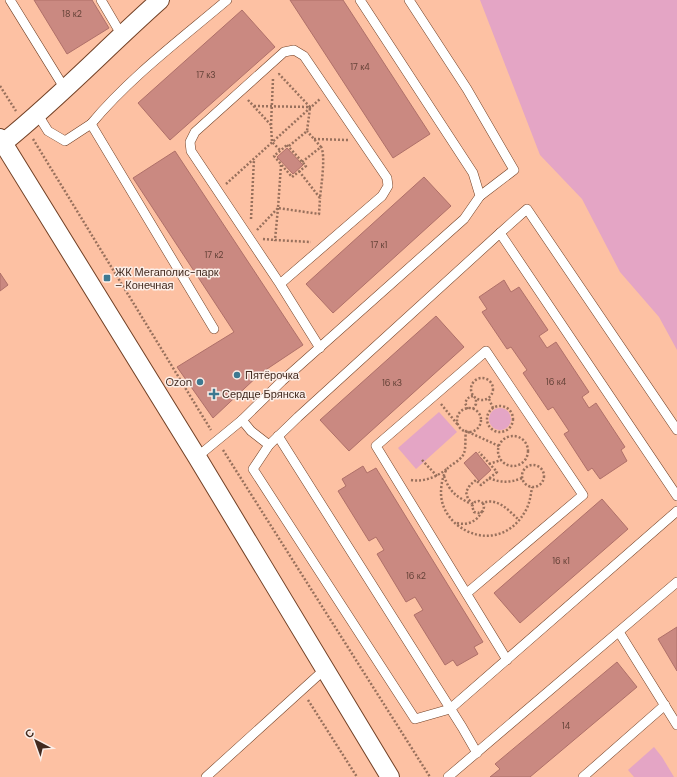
<svg xmlns="http://www.w3.org/2000/svg" width="677" height="777" viewBox="0 0 677 777" font-family="'DM Sans',sans-serif">
	<rect width="100%" height="100%" fill="#fdc1a3"/>
	<!-- green -->
	<g fill="#e4a5c5">
		<polygon points="480,0 677,0 677,350 659,317 620,272 582,199 540,155"/>
		<circle cx="500" cy="419" r="11"/>
		<polygon points="439,412 457,432 416,469 398,448"/>
		<polygon points="654,747 662,757 674,777 634,777 628,770"/>
	</g>
	<!-- building -->
	<g fill="#ca8981" stroke="#af7069">
		<polygon points="34,0 92,0 109,28 67,54"/>
		<polygon points="290,0 343,0 430,134 393,158"/>
		<polygon points="242,10 275,47 170,140 138,103"/>
		<polygon points="287,148 303,165 293,174 277,157"/>
		<polygon points="175,151 303,345 261,373 213,418 177,367 234,332 133,178"/>
		<polygon points="424,177 451,206 333,313 306,284"/>
		<polygon points="0,273 8,285 0,291"/>
		<polygon points="504,280 511,292 519,287 548,330 539,336 547,348 556,342 589,392 582,397 589,408 596,403 625,447 621,450 627,461 600,479 592,468 588,471 564,434 569,431 553,407 548,410 523,373 527,370 511,347 507,349 482,312 487,309 479,297"/>
		<polygon points="436,316 464,347 349,451 320,420"/>
		<polygon points="476,452 491,470 479,481 464,463"/>
		<polygon points="363,466 367,473 376,468 483,642 474,647 478,654 457,666 453,660 445,665 414,615 423,610 415,597 406,602 377,554 384,550 376,537 369,541 338,491 346,486 342,479"/>
		<polygon points="602,499 628,529 520,623 494,593"/>
		<polygon points="677,627 677,671 658,639"/>
		<polygon points="617,662 637,687 530,777 490,777 500,769 495,764"/>
	</g>
	<g fill="none" stroke-linecap="round" stroke-linejoin="round">
		<!-- lane casing -->
		<g stroke="#724025" stroke-width="10">
			<g id="lane">
				<polyline points="10,0 65,89"/>
				<polyline points="101,0 121,34"/>
				<polyline points="409,0 467,89 514,170 480,196"/>
				<polyline points="38,115 48,131 65,141 91,124 214,329"/>
				<path d="M91 124C130 77 181 39 227 0"/>
				<polyline points="500,233 527,209 677,430"/>
				<polyline points="280,284 382,196 388,186 387,178 304,56 294,50 284,52 195,132 190,142 191,151 280,284 320,348"/>
				<polyline points="242,420 251,431 269,445"/>
				<polyline points="278,436 462,727 477,753"/>
				<polyline points="197,457 242,420 282,381 464,219 480,196 473,173 360,0"/>
				<polyline points="677,496 500,233 298,417 269,445 253,469 415,719 450,709 677,511"/>
				<polyline points="467,593 583,495 486,351 376,446 507,660"/>
				<polyline points="619,632 677,725"/>
				<polyline points="206,777 324,670"/>
				<polyline points="448,777 677,582"/>
				<polyline points="583,777 665,705"/>
			</g>
		</g>
		<!-- street casing -->
		<g stroke="#724025" stroke-width="20">
			<g id="street">
				<polyline points="0,138 197,457 390,777"/>
				<path d="M3 143C58 99 107 47 160 0"/>
			</g>
		</g>
		<!-- path -->
		<g stroke="#98705c" stroke-width="2.5" stroke-dasharray="2 2" stroke-linecap="butt">
			<polyline points="0,86 16,111"/>
			<polyline points="248,100 271,125 272,142 281,151"/>
			<polyline points="254,106 310,107 279,74 277,75"/>
			<polyline points="271,125 273,79"/>
			<polyline points="33,139 211,430"/>
			<polyline points="314,139 348,140"/>
			<polygon points="287,145 306,166 292,177 274,156"/>
			<polyline points="289,146 307,131 310,108"/>
			<polyline points="302,162 321,147 307,131"/>
			<polyline points="281,165 278,208 319,214 320,198"/>
			<path d="M299 171 320 198C321 187 326 155 321 147"/>
			<polyline points="226,184 320,99"/>
			<polyline points="278,208 275,240 311,242"/>
			<polyline points="251,219 254,159"/>
			<polyline points="257,230 278,208"/>
			<polyline points="263,239 275,240"/>
			<circle cx="482" cy="389" r="11"/>
			<polyline points="489,399 493,408"/>
			<polyline points="441,404 458,425"/>
			<circle cx="500" cy="419" r="13"/>
			<circle cx="469" cy="420" r="12"/>
			<path d="M468 409 465 403C467 399 468 397 473 396"/>
			<polyline points="473,409 476,404 476,399"/>
			<circle cx="513" cy="451" r="15"/>
			<path d="M499 446 466 431C465 436 466 449 464 453 462 459 454 463 449 467 443 472 441 485 441 493 441 505 447 516 456 524 482 545 513 537 527 508 530 501 531 494 532 487"/>
			<polyline points="223,450 430,777"/>
			<polyline points="422,460 437,476"/>
			<polyline points="489,464 501,460"/>
			<circle cx="533" cy="476" r="11"/>
			<path d="M444 476C450 493 456 496 471 504"/>
			<path d="M489 478C501 483 510 483 522 478"/>
			<path d="M411 480C425 482 436 477 447 469"/>
			<path d="M483 503 484 507 483 511 478 513 474 512 472 506 475 502 479 501 483 503C498 497 509 511 519 520"/>
			<polyline points="473,504 468,499 466,492 470,485 476,480 481,485 497,472 479,452"/>
			<path d="M457 523C467 526 478 521 482 511"/>
			<polyline points="308,700 357,777"/>
		</g>
		<!-- lane -->
		<use href="#lane" stroke="#fff" stroke-width="9"/>
		<!-- street -->
		<use href="#street" stroke="#fff" stroke-width="18"/>
	</g>
	<!-- markers -->
	<g fill="#3e7991" stroke="#fbeee8" stroke-width="1.5">
		<rect x="103" y="274" width="8" height="8" rx="2"/>
		<circle cx="237" cy="375" r="4"/>
		<circle cx="200" cy="382" r="4"/>
		<path d="M212 388h4v4h4v4h-4v4h-4v-4h-4v-4h4z"/>
	</g>
	<g text-anchor="middle" stroke-width="3" stroke-linejoin="round" paint-order="stroke">
		<!-- number labels -->
		<g font-size="9" fill="#644238">
			<text x="72" y="17">18 к2</text>
			<text x="360" y="70">17 к4</text>
			<text x="206" y="78">17 к3</text>
			<text x="379" y="248">17 к1</text>
			<text x="214" y="258">17 к2</text>
			<text x="556" y="385">16 к4</text>
			<text x="392" y="386">16 к3</text>
			<text x="561" y="564">16 к1</text>
			<text x="416" y="579">16 к2</text>
			<text x="566" y="729">14</text>
		</g>
		<!-- poi labels -->
		<g font-size="11" fill="#422a1f" stroke="#fbeee8" text-anchor="start">
			<text x="115" y="276">ЖК Мегаполис-парк<tspan x="115" dy="13">– Конечная</tspan></text>
			<text x="245" y="379">Пятёрочка</text>
			<text x="192" y="386" text-anchor="end">Ozon</text>
			<text x="222" y="398">Сердце Брянска</text>
		</g>
	</g>
	<!-- north arrow -->
	<g transform="translate(36 741) rotate(319)" stroke="#fbeee8" stroke-width="3" paint-order="stroke">
	<path d="M0-3L7 15L0 10L-7 15Z" fill="#422a1f"/>
	<text y="-6" font-size="11" font-weight="bold" text-anchor="middle" fill="#422a1f">С</text>
	</g>
</svg>
